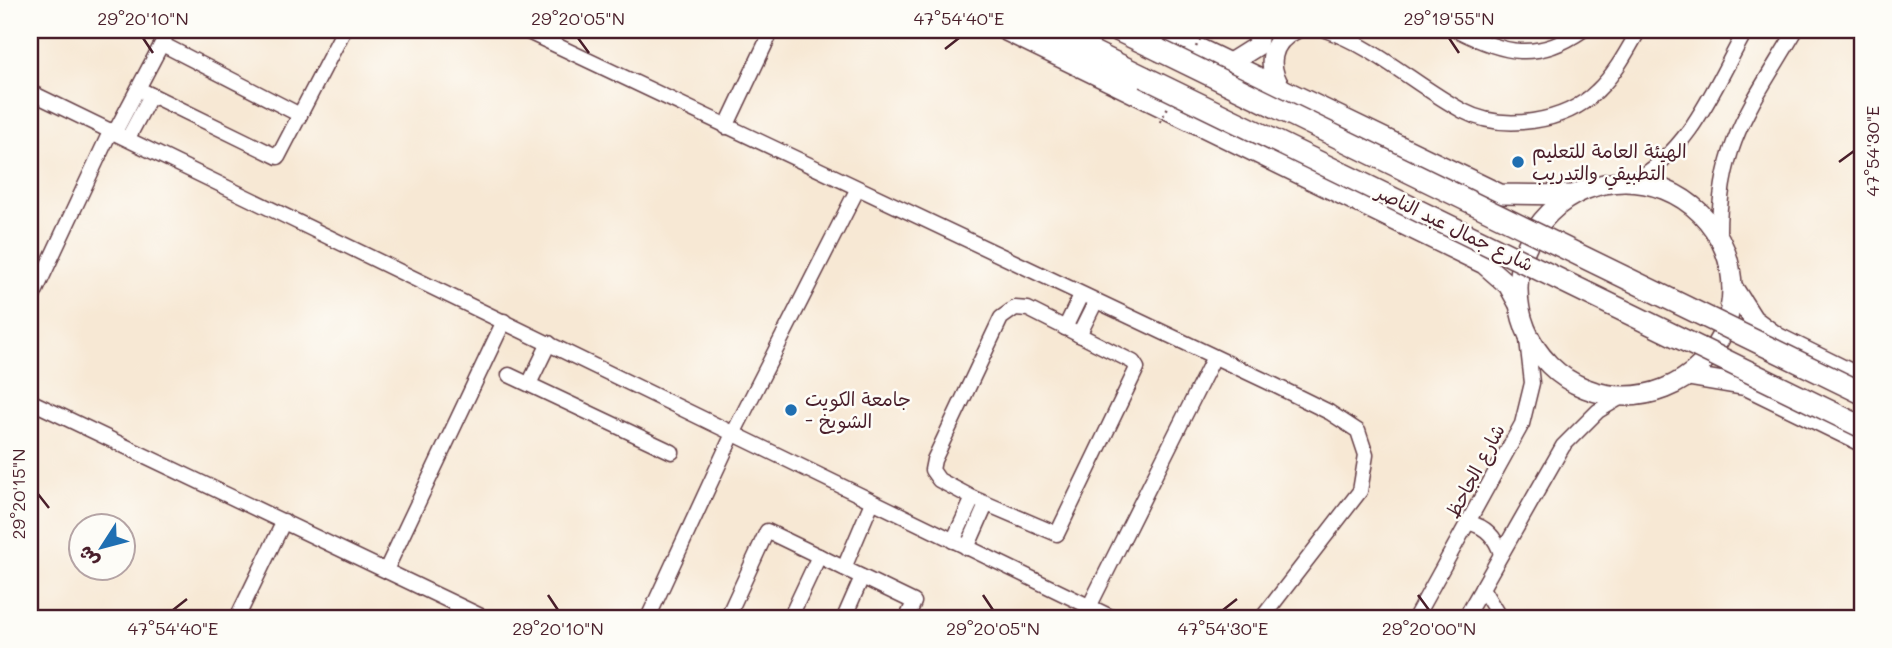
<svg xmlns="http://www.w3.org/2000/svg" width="1892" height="648" viewBox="0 0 1892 648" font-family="Mali,'Playpen Sans Arabic',sans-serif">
	<rect width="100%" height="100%" fill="#fdfcf7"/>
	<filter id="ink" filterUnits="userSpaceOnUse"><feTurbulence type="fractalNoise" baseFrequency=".0143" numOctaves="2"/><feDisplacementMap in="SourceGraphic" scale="14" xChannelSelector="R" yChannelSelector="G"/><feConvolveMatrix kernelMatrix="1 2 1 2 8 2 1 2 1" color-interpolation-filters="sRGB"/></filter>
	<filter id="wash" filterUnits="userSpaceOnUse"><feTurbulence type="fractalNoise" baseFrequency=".00686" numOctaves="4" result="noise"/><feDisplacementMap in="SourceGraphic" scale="28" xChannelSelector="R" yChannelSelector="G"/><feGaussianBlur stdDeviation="1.57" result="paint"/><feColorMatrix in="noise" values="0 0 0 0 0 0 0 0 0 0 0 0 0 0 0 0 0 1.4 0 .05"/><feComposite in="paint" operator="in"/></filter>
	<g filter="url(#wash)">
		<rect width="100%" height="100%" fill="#f7e8d4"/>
	</g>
	<g filter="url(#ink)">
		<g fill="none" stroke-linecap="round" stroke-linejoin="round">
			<!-- minor casing -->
			<g stroke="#643d44" stroke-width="17">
				<g id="minor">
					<polyline points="524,30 1268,382 1329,412 1358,431 1366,455 1360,491 1262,618"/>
					<path d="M1325 30C1376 47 1416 86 1463 111 1503 132 1565 123 1597 91 1615 74 1627 51 1639 30"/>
					<path d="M1457 30C1504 54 1537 62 1583 30"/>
					<polyline points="162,44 300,115"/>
					<polyline points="139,89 278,157 344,30"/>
					<polyline points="30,92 1113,618"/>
					<polyline points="726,127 772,30"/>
					<polyline points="115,132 169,30"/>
					<polyline points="128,138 151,95"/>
					<path d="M1633 181C1691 151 1715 85 1746 30"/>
					<path d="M1719 237C1718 144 1751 106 1796 30"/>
					<polyline points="30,303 111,130"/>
					<polygon points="1015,308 1028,309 1133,362 1137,368 1057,534 973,498 939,480 932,470 934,460 1001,318"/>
					<polyline points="1065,328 1081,295"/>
					<polyline points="1079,335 1096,301"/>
					<polyline points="509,375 672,452"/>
					<polyline points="529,384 549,343"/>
					<polyline points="30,401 485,618"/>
					<path d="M1470 523C1487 527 1496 538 1501 554"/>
					<polyline points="953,541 973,498"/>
					<polyline points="967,548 986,505"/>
					<polyline points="844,568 872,502"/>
					<polyline points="386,570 504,321"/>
					<polyline points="1482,588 1500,618"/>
					<polyline points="1089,607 1214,357"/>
					<polyline points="237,618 284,521"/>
					<polyline points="648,618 732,436 857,190"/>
					<polyline points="727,618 767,531 914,602 907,618"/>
					<polyline points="790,618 819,556"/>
					<polyline points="844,618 862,577"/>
					<polyline points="1415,618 1522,424 1532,383 1526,331"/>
					<polyline points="1465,618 1563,446 1598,411 1623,396"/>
				</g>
			</g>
			<!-- major casing -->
			<g stroke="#643d44" stroke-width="22">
				<g id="major">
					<polyline points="1004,30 1484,264 1508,285 1518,303"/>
					<polyline points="1161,30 1500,194 1572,195"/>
					<polyline points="1230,63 1257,46 1259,30"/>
					<path d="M1281 88C1266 66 1270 42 1294 30"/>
					<circle cx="1625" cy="289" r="107"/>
					<polyline points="1732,286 1753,319 1777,337 1862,379"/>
					<polyline points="1688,376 1747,386 1862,442"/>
				</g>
			</g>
			<!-- highway casing -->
			<g stroke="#643d44" stroke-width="24">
				<g id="highway">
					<polyline points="1048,30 1144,77"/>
					<polyline points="1117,30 1159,50"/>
				</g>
			</g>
			<!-- minor -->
			<use href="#minor" stroke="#fff" stroke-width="14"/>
			<!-- major -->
			<use href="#major" stroke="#fff" stroke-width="19"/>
			<!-- highway -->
			<use href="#highway" stroke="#fff" stroke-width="21"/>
			<!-- highway-bridge casing -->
			<g stroke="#643d44" stroke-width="24" stroke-linecap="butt">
				<g id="highway-bridge">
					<polyline points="1159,50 1862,393"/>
					<polyline points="1144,77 1862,427"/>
				</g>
			</g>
			<!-- path-bridge -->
			<g stroke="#643d44" stroke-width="2.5" stroke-dasharray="2 5" stroke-linecap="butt">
				<polyline points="1196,47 1202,35"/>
				<polyline points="1160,122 1168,107"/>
			</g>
			<!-- highway-bridge -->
			<use href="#highway-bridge" stroke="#fff" stroke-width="21"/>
		</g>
	</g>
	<!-- ticks -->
	<path fill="none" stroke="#4a1f2b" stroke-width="2.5" d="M143 38 153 53M578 38 589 53M1449 38 1459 53M945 49 959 38M1839 162 1854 151M38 494 49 508M548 595 558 610M983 595 993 610M1418 595 1429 610M173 610 187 599M1223 610 1237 599"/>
	<!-- markers -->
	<g fill="#1f6fb2" stroke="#fdfcf7" stroke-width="2.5">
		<circle cx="1518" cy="162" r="7"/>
		<circle cx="791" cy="410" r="7"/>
	</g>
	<g text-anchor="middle" stroke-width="5" stroke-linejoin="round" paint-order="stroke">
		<!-- poi labels -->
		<g font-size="19" fill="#4a1f2b" stroke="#fdfcf7" text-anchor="start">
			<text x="1532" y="158">الهيئة العامة للتعليم<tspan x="1532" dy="22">التطبيقي والتدريب</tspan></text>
			<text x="805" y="406">جامعة الكويت<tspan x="805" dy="22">- الشويخ</tspan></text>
		</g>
		<!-- street labels -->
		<g font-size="19" fill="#4a1f2b" stroke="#fdfcf7">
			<text transform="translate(1455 228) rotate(26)" y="7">شارع جمال عبد الناصر</text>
			<text transform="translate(1475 471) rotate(-62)" y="7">شارع الجاحظ</text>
		</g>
	</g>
	<!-- margin -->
	<rect width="1892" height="648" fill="none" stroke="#fdfcf7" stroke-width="77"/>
	<!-- north arrow -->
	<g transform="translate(102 547) rotate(234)"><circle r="33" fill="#fdfcf7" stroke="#b5a4a5" stroke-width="2"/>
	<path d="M0-5L12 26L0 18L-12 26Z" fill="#1f6fb2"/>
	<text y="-10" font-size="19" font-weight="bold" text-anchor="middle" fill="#4a1f2b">ش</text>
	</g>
	<rect x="38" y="38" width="1816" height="572" fill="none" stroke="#4a1f2b" stroke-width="2.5"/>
	<g font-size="18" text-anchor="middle" fill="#4a1f2b">
		<text x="143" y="25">29°20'10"N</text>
		<text x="578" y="25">29°20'05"N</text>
		<text x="959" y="25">47°54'40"E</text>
		<text x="1449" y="25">29°19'55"N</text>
		<text transform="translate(1873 151) rotate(-90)" y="6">47°54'30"E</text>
		<text transform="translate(19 494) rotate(-90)" y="6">29°20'15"N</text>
		<text x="173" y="635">47°54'40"E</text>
		<text x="558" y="635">29°20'10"N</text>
		<text x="993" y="635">29°20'05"N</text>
		<text x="1223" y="635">47°54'30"E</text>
		<text x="1429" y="635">29°20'00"N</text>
	</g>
</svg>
